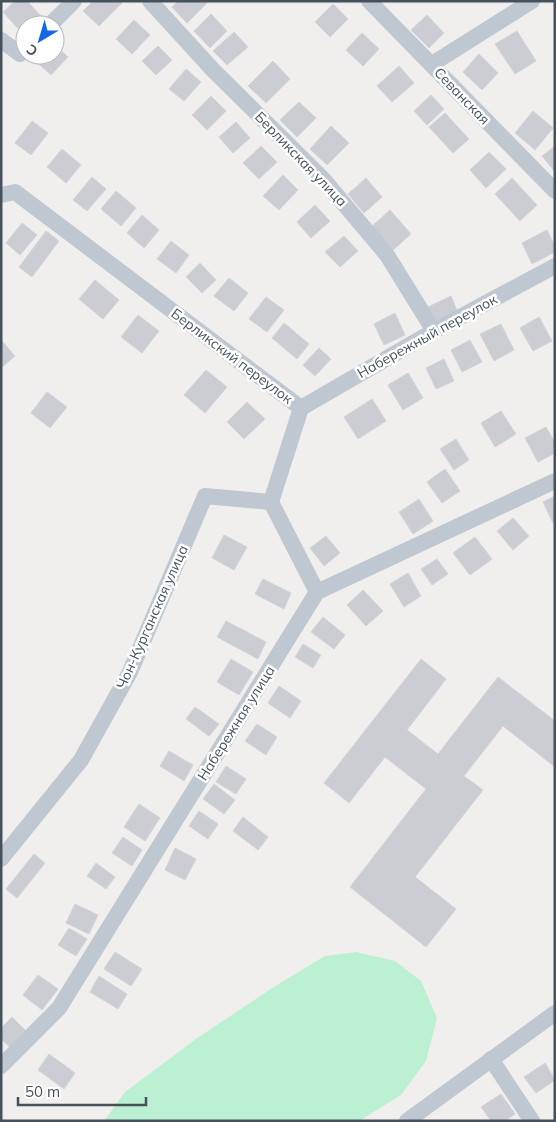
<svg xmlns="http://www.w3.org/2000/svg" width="556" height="1122" viewBox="0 0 556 1122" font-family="Mulish,sans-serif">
	<rect width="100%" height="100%" fill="#f1eeee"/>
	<!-- green -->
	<polygon fill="#bcf0d2" points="356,952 395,961 421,981 437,1018 426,1061 401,1095 359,1121 104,1121 125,1092 196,1039 277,985 325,956"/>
	<!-- building -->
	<g fill="#cbcdd3" stroke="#d2d4da">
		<polygon points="15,1 27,1 42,17 33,25 25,25 25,32 23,34 3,12"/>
		<polygon points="93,1 120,1 122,3 99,26 83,11"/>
		<polygon points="178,1 206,1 207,3 187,23 172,7"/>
		<polygon points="333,4 348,19 330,37 315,22"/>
		<polygon points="211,14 227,31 210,48 194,31"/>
		<polygon points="427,15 444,33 429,48 411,30"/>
		<polygon points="134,20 150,35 132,54 116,39"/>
		<polygon points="517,31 536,61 515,74 495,44"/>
		<polygon points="234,32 248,47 227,65 213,51"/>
		<polygon points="362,33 379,49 363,66 346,50"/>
		<polygon points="55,45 68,57 51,75 32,58 35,55 55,55"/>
		<polygon points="158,46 172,60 156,75 142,61"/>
		<polygon points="479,54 498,73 482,90 463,72"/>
		<polygon points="273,61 290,79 266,103 248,86"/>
		<polygon points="399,66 414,83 392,102 377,86"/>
		<polygon points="186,69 201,82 184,101 169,89"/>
		<polygon points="431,95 444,109 427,125 414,111"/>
		<polygon points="211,96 226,111 207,130 192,115"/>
		<polygon points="299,102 316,118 297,137 280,120"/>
		<polygon points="533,111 553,128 535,150 515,133"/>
		<polygon points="445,113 469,139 453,153 429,127"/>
		<polygon points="32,121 48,133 31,155 15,143"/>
		<polygon points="236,122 250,138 233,153 219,137"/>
		<polygon points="331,126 349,143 327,165 310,149"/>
		<polygon points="261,146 277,162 259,179 243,163"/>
		<polygon points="555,146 555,172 542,156"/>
		<polygon points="62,149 81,165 66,183 47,167"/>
		<polygon points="489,152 506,169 486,188 470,170"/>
		<polygon points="283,175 298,190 279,210 263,196"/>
		<polygon points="92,177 106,189 87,211 73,200"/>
		<polygon points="366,178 382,197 364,213 348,194"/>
		<polygon points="512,178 537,205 520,221 495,194"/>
		<polygon points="116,191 136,208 121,226 101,209"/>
		<polygon points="315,205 330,221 311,238 297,222"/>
		<polygon points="390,210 411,234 393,250 372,226"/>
		<polygon points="142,215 159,230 144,248 127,233"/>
		<polygon points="22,223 37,235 20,255 6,243"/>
		<polygon points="547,230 555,246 555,252 532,264 522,243"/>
		<polygon points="46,231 59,241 32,277 19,267"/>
		<polygon points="344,236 358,251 340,267 325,252"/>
		<polygon points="171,241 189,255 176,273 157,259"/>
		<polygon points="200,263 216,280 202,293 186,277"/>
		<polygon points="229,278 248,293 234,311 214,296"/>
		<polygon points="95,280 119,300 103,319 79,299"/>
		<polygon points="451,296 458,313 436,324 428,307"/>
		<polygon points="266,297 284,310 267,332 249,319"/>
		<polygon points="395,313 405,335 384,345 374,324"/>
		<polygon points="138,315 159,331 142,353 121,337"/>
		<polygon points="539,317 552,341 533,351 520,328"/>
		<polygon points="284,323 309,344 297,359 272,338"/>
		<polygon points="501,324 514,350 494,361 480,334"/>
		<polygon points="1,340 15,356 1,368"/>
		<polygon points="470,340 482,362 462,372 451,350"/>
		<polygon points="319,348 331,359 315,376 303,365"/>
		<polygon points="444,359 454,381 436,389 426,368"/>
		<polygon points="206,370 227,387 205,413 184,395"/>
		<polygon points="408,373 423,398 403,410 388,385"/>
		<polygon points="47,392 67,407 50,428 31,413"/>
		<polygon points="372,399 386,421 358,439 344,417"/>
		<polygon points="247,402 265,419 244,439 227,422"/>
		<polygon points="501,411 516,434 495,447 481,423"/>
		<polygon points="546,427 555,443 555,453 538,462 525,438"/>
		<polygon points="456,439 469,460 454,470 440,449"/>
		<polygon points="445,469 460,491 442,503 427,482"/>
		<polygon points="555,496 555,523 553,523 543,502"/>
		<polygon points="419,499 433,521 413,534 399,512"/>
		<polygon points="513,518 529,536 513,550 497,531"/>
		<polygon points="224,535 247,547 234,570 212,558"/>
		<polygon points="326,536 340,553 324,566 310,548"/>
		<polygon points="475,537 492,559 470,575 453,553"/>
		<polygon points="437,559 448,574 432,585 421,569"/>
		<polygon points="408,573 421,596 404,607 390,584"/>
		<polygon points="263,579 291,593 284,609 255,594"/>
		<polygon points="363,590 383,611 366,626 347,605"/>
		<polygon points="323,617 345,635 334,649 311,632"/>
		<polygon points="226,621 266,642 258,659 217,637"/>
		<polygon points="303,644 321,655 313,668 295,657"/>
		<polygon points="231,659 253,672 239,695 217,682"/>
		<polygon points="421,659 446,679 407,730 438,754 498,677 555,721 555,767 503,726 464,776 483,790 415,877 456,909 426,947 350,887 426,789 385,757 349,803 324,783"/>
		<polygon points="279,686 301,701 290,718 268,703"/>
		<polygon points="195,707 219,724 209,736 186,719"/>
		<polygon points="257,724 277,737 266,755 245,741"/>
		<polygon points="169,751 193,765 184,781 160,766"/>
		<polygon points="226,766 246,779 236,794 216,782"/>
		<polygon points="214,784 235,800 224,814 203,799"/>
		<polygon points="139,804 160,818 145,841 124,827"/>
		<polygon points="199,811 218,824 208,839 189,826"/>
		<polygon points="243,817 268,837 258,850 233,831"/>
		<polygon points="123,837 142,850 132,866 112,853"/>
		<polygon points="175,848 196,859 185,880 165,870"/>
		<polygon points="34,854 45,863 17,898 6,889"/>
		<polygon points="96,863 115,877 106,889 87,876"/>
		<polygon points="75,904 98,915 89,934 66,923"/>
		<polygon points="69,928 87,939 76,956 58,945"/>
		<polygon points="115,952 142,969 131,986 104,969"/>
		<polygon points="38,975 58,989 42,1010 23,995"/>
		<polygon points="99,976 127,994 118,1009 90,992"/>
		<polygon points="12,1017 28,1033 12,1049 1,1039 1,1028"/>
		<polygon points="49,1054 75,1073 64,1089 38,1070"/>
		<polygon points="545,1063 555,1080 536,1093 524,1077"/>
		<polygon points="501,1094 515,1114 505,1121 491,1121 481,1107"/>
	</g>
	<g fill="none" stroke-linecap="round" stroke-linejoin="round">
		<!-- minor -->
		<g stroke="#bfc8d1" stroke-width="16">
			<polyline points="150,1 213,70 323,179 387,255 434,331"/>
			<polyline points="369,1 555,191"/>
			<polyline points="50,25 74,1"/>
			<polyline points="1,40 20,54 25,49"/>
			<polyline points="432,64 532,1"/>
			<polyline points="1,195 15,192 301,408 271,502 317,592"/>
			<polyline points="301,408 434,331 555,266"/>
			<polyline points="1,859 81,760 130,672 205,496 271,502"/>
			<polyline points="491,1059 532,1121"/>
			<polyline points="1,1066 59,1008 317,592 555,481"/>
			<polyline points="407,1121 555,1013"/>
		</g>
	</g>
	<g text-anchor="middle" stroke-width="5" stroke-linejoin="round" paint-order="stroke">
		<!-- street labels -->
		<g font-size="14" fill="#46515c" stroke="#fff">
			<text transform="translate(462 96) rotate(46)" y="5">Севанская</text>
			<text transform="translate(301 159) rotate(46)" y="5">Берликская улица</text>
			<text transform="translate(427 336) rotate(-29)" y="5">Набережный переулок</text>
			<text transform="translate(232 356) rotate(37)" y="5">Берликский переулок</text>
			<text transform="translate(152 617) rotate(-66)" y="5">Чон-Курганская улица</text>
			<text transform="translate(236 723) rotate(-58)" y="5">Набережная улица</text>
		</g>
	</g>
	<!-- border -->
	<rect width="556" height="1122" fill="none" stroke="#46515c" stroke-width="5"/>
	<!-- north arrow -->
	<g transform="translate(40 40) rotate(218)"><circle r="24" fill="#ffffff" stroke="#b5b9be"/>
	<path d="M0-4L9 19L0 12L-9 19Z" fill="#1568e4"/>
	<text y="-8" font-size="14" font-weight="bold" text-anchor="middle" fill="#46515c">С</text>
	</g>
	<!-- scale -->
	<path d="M18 1097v8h128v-8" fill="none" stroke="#46515c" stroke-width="2.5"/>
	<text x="25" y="1097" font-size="15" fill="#46515c" stroke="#ffffff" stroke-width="4" paint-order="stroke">50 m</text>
</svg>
